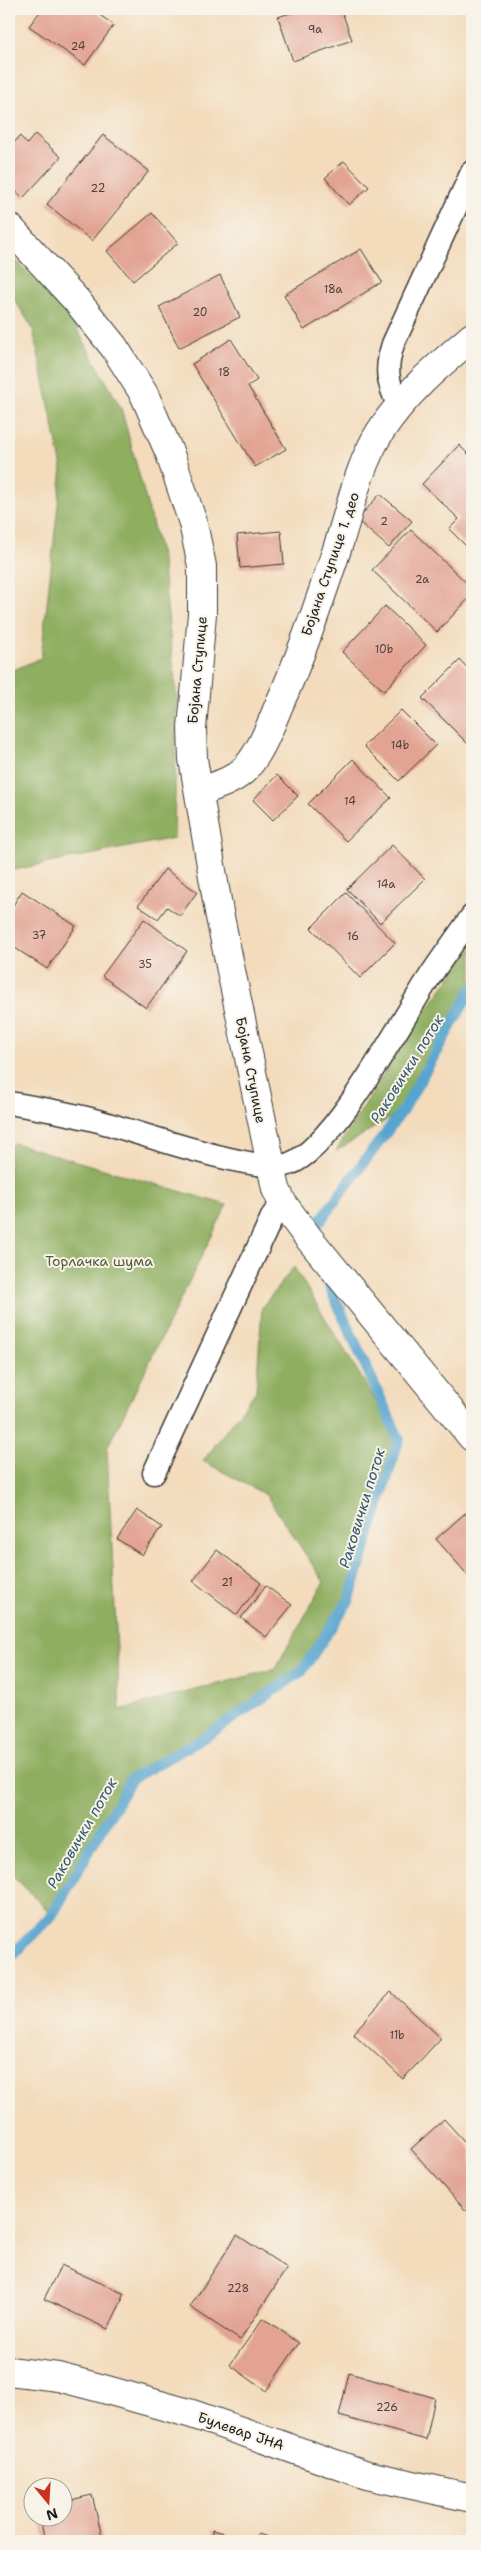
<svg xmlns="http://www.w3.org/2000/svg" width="481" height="2550" viewBox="0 0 481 2550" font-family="'Shantell Sans',sans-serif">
	<rect width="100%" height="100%" fill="#f7f3e8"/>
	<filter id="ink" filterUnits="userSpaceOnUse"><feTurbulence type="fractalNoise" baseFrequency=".02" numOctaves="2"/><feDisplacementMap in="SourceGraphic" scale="10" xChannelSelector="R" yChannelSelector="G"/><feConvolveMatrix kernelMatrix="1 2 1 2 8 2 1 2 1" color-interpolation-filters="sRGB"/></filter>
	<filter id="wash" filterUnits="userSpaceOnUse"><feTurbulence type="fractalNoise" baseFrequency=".0096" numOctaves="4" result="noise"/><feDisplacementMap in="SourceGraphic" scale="20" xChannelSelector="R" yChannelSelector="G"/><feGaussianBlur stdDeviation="1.12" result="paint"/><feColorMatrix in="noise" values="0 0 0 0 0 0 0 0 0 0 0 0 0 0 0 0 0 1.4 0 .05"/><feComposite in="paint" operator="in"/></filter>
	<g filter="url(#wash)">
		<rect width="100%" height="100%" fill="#f3dbbc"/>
		<!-- forest -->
		<g fill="#8eae61" stroke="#55653e">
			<polygon points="9,252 72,320 121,408 162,559 177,701 174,838 9,871 9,672 41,658 62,468 33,329 9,291"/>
			<polygon points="472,948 472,989 403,1110 336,1151 410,1032"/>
			<polygon points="14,1143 227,1205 107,1448 120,1710 275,1669 324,1582 266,1495 203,1461 256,1391 262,1307 294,1267 399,1439 349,1600 302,1671 208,1735 131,1779 52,1915 9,1872 9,1147"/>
		</g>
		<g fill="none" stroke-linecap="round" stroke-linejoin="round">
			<!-- stream -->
			<g stroke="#56a4cf" stroke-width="11">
				<polyline points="308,1237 403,1110 472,989"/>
				<polyline points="9,1958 52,1915 131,1779 208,1735 302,1671 349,1600 399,1439 323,1272"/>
			</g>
		</g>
		<g id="blocks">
			<!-- building -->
			<g fill="#e2a393">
				<polygon points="42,9 91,9 114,25 85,65 29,26"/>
				<polygon points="303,9 341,9 352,40 293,61 278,17"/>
				<polygon points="35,134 61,157 23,198 9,185 9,148 20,136 27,144"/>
				<polygon points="103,135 149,171 92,241 47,204"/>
				<polygon points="344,161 369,187 349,205 325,178"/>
				<polygon points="152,213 178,243 133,281 107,251"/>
				<polygon points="361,249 382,282 304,330 284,295"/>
				<polygon points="220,275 240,317 179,348 159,307"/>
				<polygon points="231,339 257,380 248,386 286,449 255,467 192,364"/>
				<polygon points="459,445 472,458 472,552 449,529 459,519 422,484"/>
				<polygon points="380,494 412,521 389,548 357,520"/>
				<polygon points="411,530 472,588 472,595 437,632 372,570"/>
				<polygon points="281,531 284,564 240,568 237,535"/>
				<polygon points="385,606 426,645 384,691 342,652"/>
				<polygon points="460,660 472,673 472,740 468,744 422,698"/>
				<polygon points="401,710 436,745 399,781 364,746"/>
				<polygon points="353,759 391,798 346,841 308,804"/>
				<polygon points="277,775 298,796 273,820 253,800"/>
				<polygon points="392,845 425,879 380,923 347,889"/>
				<polygon points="165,869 197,892 180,916 167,907 158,919 138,906"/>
				<polygon points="22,891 76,926 47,969 9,944 9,912"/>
				<polygon points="346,893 395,943 360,978 311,928"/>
				<polygon points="144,919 187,951 146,1008 102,976"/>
				<polygon points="472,1507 472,1580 436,1539"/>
				<polygon points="137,1510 162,1527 142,1555 117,1539"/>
				<polygon points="217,1550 261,1583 237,1615 193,1581"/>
				<polygon points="266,1586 292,1605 266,1637 241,1618"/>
				<polygon points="391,1992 441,2038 403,2079 353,2033"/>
				<polygon points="444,2119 472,2150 472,2205 466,2211 411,2149"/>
				<polygon points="237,2235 287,2268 240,2340 190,2307"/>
				<polygon points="61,2265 125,2294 108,2329 44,2299"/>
				<polygon points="263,2318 299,2343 266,2391 230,2365"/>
				<polygon points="349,2373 435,2398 426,2440 339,2416"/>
				<polygon points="92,2495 103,2541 45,2541 40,2518 62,2518 62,2502"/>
				<polygon points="212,2530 253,2541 214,2541"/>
				<polygon points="258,2534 281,2541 256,2541"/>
			</g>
		</g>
	</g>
	<g filter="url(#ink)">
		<use href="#blocks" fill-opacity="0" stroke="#3c3934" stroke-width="1"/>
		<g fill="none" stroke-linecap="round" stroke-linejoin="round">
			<!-- lane casing -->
			<g stroke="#3c3934" stroke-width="25">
				<g id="lane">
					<path d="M399 406C387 382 385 369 393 344L472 172"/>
					<path d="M9 1103C38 1108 69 1113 98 1121 135 1131 258 1175 289 1164 333 1149 400 1023 427 981 441 959 457 938 472 916"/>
					<polyline points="154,1473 273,1215 283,1204"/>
				</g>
			</g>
			<!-- street casing -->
			<g stroke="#3c3934" stroke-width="30">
				<g id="street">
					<polyline points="9,227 77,301 114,347 144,394 170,454 193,523 202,566 202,614 192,728 193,759 219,912 276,1189 283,1204 307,1236 472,1437"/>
					<path d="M199 792C215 786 234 781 246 768 262 750 270 726 279 705 302 654 320 601 337 549 350 510 358 467 380 432 404 394 438 366 472 337"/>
				</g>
			</g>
			<!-- secondary casing -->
			<g stroke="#3c3934" stroke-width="30">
				<polyline id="secondary" points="9,2371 58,2377 100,2388 192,2414 367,2475 472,2498"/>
			</g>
			<!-- lane -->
			<use href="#lane" stroke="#fff" stroke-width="22"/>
			<!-- street -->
			<use href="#street" stroke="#fff" stroke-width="28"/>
			<!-- secondary -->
			<use href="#secondary" stroke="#fff" stroke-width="28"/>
		</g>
	</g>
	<g text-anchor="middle" stroke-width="4" stroke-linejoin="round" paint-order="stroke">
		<!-- number labels -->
		<g font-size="11" fill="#4e3e3a">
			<text x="315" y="33">9a</text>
			<text x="78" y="50">24</text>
			<text x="98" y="192">22</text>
			<text x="333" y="293">18a</text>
			<text x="200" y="316">20</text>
			<text x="224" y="376">18</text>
			<text x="384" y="525">2</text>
			<text x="422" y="583">2a</text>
			<text x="384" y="653">10b</text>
			<text x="400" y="749">14b</text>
			<text x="350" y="805">14</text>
			<text x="386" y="888">14a</text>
			<text x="39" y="939">37</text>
			<text x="353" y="940">16</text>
			<text x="145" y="968">35</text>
			<text x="227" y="1586">21</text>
			<text x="397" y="2039">11b</text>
			<text x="238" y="2292">228</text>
			<text x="387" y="2411">226</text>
		</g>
		<!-- street labels -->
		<g font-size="14" fill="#1c1c1c" stroke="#f7f3e8">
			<text transform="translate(330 564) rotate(-71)" y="5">Бојана Ступице 1. део</text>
			<text transform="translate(197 670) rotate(-85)" y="5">Бојана Ступице</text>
			<text transform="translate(251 1070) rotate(79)" y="5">Бојана Ступице</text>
			<text transform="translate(241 2431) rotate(19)" y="5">Булевар ЈНА</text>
		</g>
		<!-- park labels -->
		<g font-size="14" fill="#515939" stroke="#f7f3e8">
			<text x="99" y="1266">Торлачка шума</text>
		</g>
		<!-- water labels -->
		<g font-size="15" font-style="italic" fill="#36596d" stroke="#f7f3e8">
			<text transform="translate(407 1069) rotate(-58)" y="5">Раковички поток</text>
			<text transform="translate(362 1508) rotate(-73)" y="5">Раковички поток</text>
			<text transform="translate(82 1833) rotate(-60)" y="5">Раковички поток</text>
		</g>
	</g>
	<!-- margin -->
	<rect width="481" height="2550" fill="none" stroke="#f7f3e8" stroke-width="30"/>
	<!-- north arrow -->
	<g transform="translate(48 2502) rotate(162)"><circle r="24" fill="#f7f3e8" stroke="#9f9d96"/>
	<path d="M0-4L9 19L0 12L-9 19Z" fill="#c8321e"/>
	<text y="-8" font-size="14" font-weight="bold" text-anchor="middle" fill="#1c1c1c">N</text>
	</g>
</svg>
